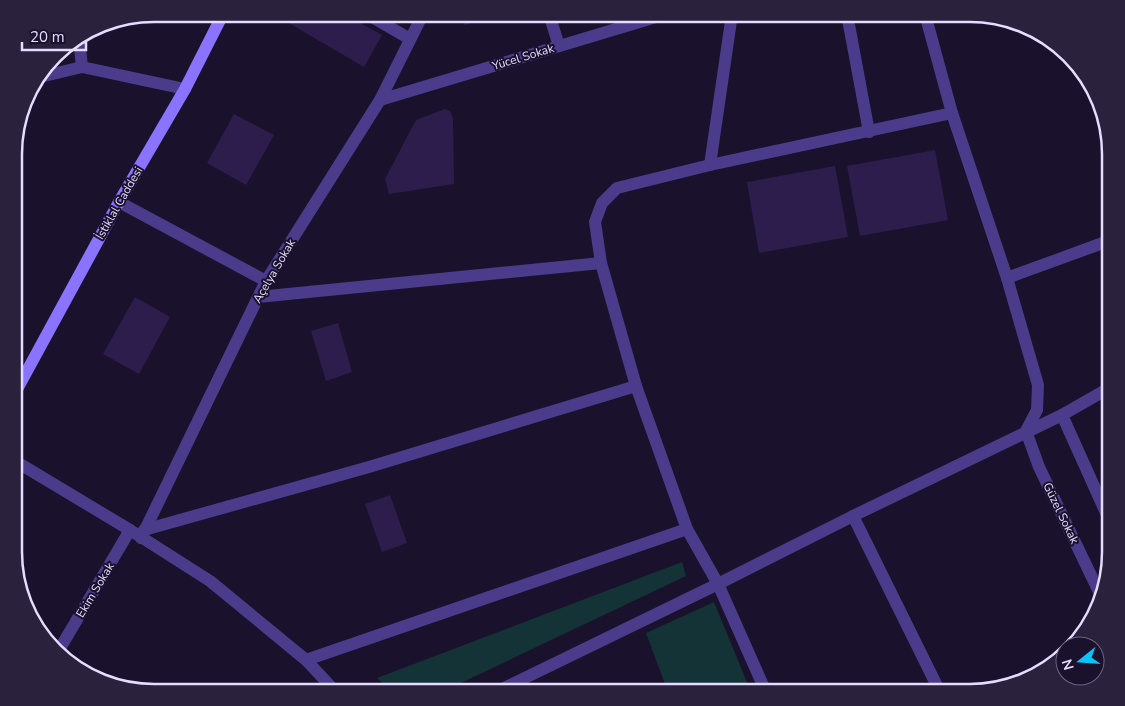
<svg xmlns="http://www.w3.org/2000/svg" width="1125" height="706" viewBox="0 0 1125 706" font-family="'Nunito Sans',sans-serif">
	<rect width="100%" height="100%" fill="#1a112c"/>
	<!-- green -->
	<g fill="#143336">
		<polygon points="469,14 503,14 464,25"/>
		<polygon points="682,562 686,576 442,692 392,692 377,678"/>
		<polygon points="714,602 751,692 668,692 646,633"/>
	</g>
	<!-- building -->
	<g fill="#2d1d4d">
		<polygon points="285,14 344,14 382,35 364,67 282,19"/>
		<polygon points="561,14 593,14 564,23"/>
		<polygon points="445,109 450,111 453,118 454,184 389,194 385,179 416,120"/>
		<polygon points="234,114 274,135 246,185 207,163"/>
		<polygon points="935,150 948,220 860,236 847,166"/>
		<polygon points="835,166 848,237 759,253 747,182"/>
		<polygon points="1111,284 1111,305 1102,289"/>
		<polygon points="135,297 170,317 139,374 103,354"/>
		<polygon points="338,323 352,372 326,381 311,331"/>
		<polygon points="390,495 407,543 382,552 365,504"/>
	</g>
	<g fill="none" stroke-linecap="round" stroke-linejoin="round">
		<!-- street -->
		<g stroke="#4a3c8b" stroke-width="12">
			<polyline points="367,14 410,39"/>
			<polyline points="549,14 559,46"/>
			<polyline points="847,14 869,132"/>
			<polyline points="925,14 952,113 1007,278 1038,385 1037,410 1026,431"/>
			<polyline points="79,38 82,67"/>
			<polyline points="40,77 82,67 185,89"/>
			<polyline points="380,100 666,14"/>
			<polyline points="710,165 732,14"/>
			<polyline points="119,202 266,281"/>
			<polyline points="1007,278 1111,240"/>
			<polyline points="258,297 601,263"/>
			<polyline points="1062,415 1111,524"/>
			<polyline points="1026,431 1039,467 1100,594"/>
			<polyline points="15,461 130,530 210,581 306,660 336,692"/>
			<polyline points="853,516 940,692"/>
			<polyline points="144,530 369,467 636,386"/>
			<polyline points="141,538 266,281 380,100 423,14"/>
			<polyline points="59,650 130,530"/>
			<polyline points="306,660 687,529"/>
			<polyline points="496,692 718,584 853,516 1062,415 1111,387"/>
			<polyline points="766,692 718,584 687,529 636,386 601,263 595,222 602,203 617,188 710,165 952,113"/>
		</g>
		<!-- secondary -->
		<polyline stroke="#8a73ff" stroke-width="12" points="15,393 119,202 185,89 223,14"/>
	</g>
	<g text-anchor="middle" stroke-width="4" stroke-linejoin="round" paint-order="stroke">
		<!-- street labels -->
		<g font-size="12" fill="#e5dcff" stroke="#1a112c">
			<text transform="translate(523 57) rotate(-17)" y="4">Yücel Sokak</text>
			<text transform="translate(119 203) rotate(-60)" y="4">İstiklal Caddesi</text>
			<text transform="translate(274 271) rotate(-60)" y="4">Açelya Sokak</text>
			<text transform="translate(1061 513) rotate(64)" y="4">Güzel Sokak</text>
			<text transform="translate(95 590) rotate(-59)" y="4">Ekim Sokak</text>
		</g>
	</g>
	<!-- crop -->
	<path d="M0 0H1125V706H0ZM154 22H970A132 132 0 0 1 1102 154V552A132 132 0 0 1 970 684H154A132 132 0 0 1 22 552V154A132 132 0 0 1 154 22Z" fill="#2a213d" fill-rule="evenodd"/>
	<path fill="none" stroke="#e5dcff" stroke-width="2.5" d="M154 22H970A132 132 0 0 1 1102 154V552A132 132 0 0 1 970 684H154A132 132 0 0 1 22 552V154A132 132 0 0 1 154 22Z"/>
	<!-- north arrow -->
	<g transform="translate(1080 661) rotate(253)"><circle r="24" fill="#1a112c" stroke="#6b6280"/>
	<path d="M0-4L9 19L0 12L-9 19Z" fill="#08c5ff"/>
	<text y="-8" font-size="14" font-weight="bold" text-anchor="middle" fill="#e5dcff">N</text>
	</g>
	<!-- scale -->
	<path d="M22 42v8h64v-8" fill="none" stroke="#e5dcff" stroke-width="2.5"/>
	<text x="30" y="42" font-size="15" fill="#e5dcff" stroke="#1a112c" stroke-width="4" paint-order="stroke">20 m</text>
</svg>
